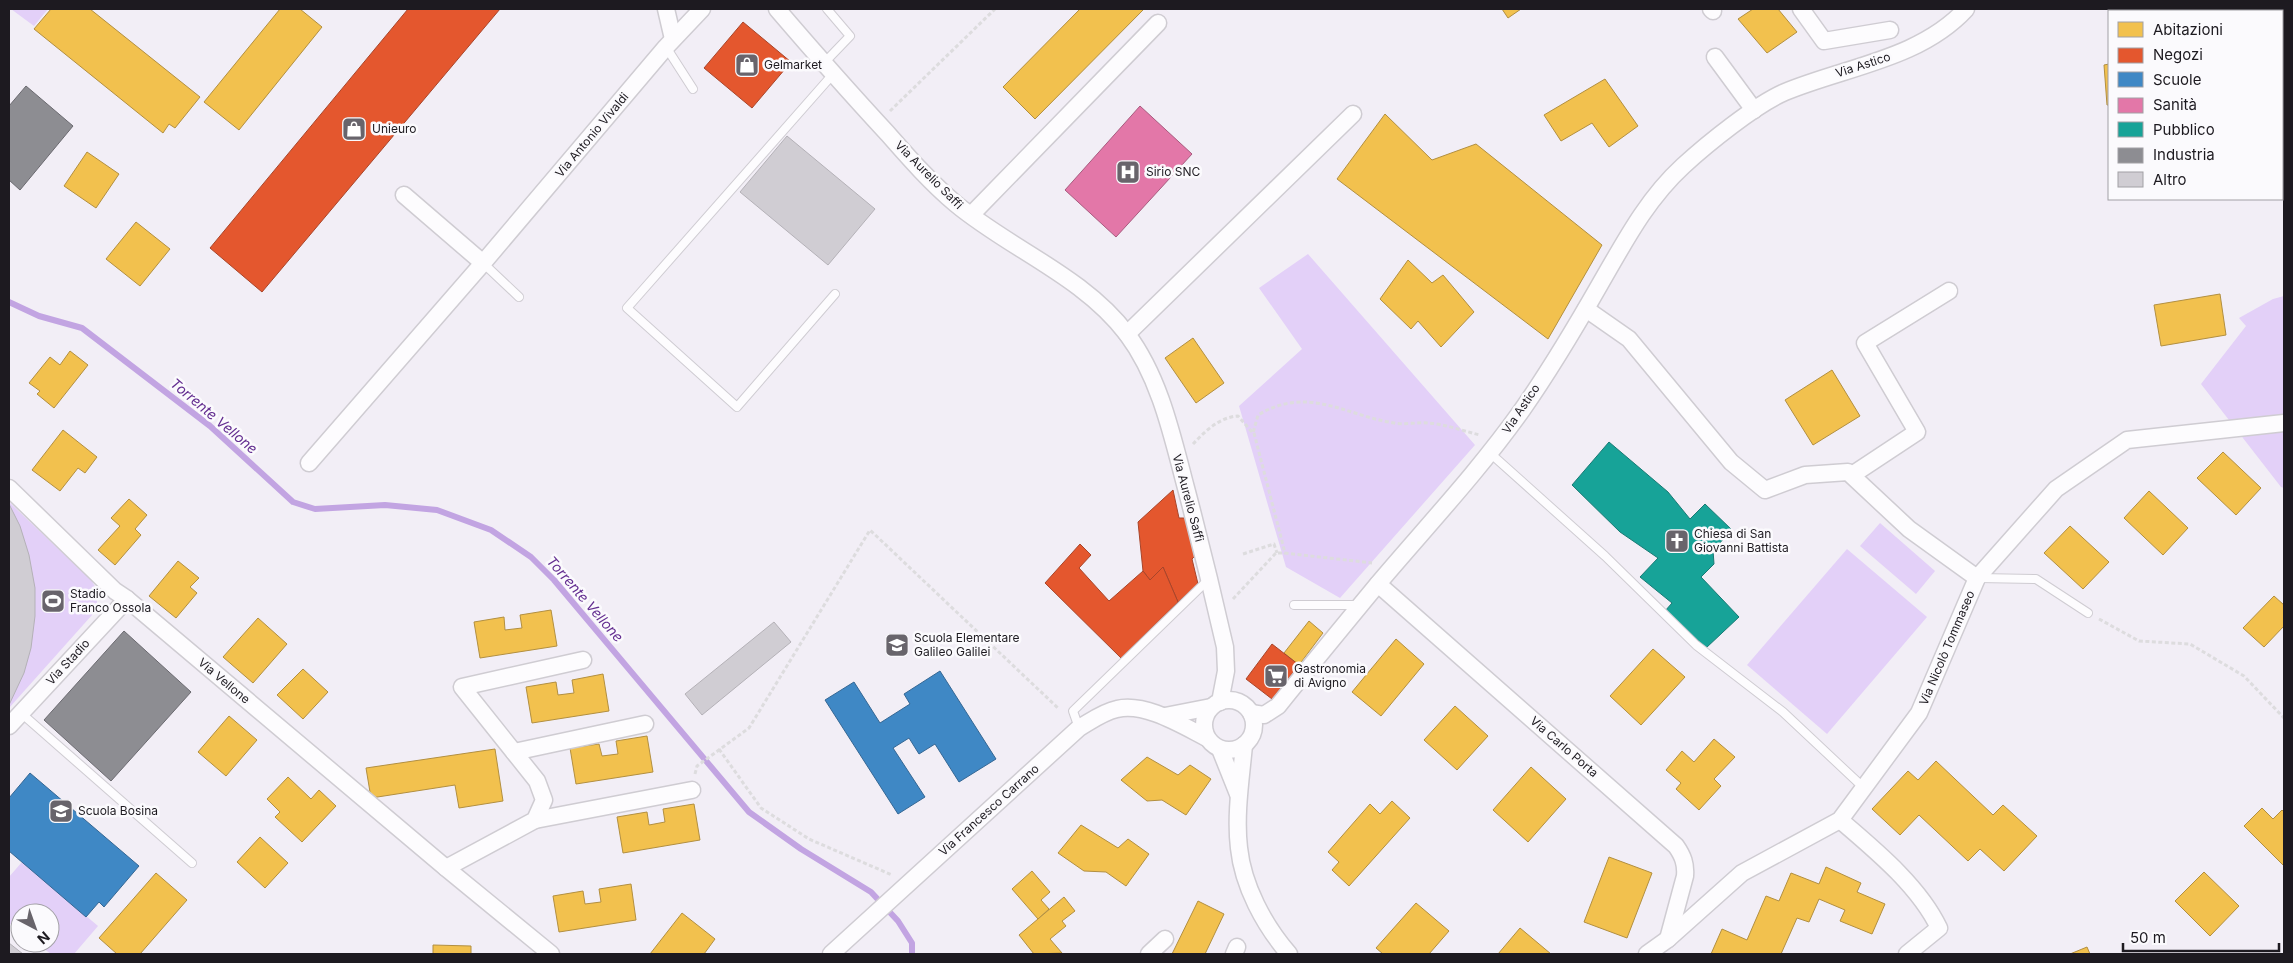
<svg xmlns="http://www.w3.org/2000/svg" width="2293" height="963" viewBox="0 0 2293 963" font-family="Inter,sans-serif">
	<rect width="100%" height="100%" fill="#f2eef6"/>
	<!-- green -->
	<g fill="#e3d0f8">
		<polygon points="11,9 48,9 34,26"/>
		<polygon points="1308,254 1475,445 1340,598 1286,567 1239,406 1302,349 1259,288"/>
		<polygon points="2284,296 2284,488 2281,487 2201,384 2246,326 2239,318 2273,299"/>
		<path d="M9 502 92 581C99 593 99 603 92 615L9 708Z"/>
		<polygon points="1880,523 1935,571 1916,594 1860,546"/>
		<polygon points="1847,549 1927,617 1827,734 1747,665"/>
		<polygon points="22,862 98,926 74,954 51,954 36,943 50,943 50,913 20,913 20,931 9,923 9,877"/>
	</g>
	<!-- homes -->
	<g fill="#f2c14e" stroke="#b28f40">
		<polygon points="51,9 90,9 200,97 175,128 169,124 163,133 34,29"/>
		<polygon points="280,9 300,9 322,27 239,130 204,102"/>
		<polygon points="1080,9 1144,9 1035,119 1003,87"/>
		<polygon points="1502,9 1521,9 1508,18"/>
		<polygon points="1753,9 1778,9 1797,32 1767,53 1738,19"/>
		<polygon points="2109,64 2109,105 2107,105 2104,65"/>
		<polygon points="1605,79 1638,126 1609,147 1592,123 1561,141 1544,115"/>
		<polygon points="1385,114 1432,160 1476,144 1602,245 1548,339 1337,179"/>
		<polygon points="87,152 119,174 96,208 64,186"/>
		<polygon points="136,222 170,249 140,286 106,259"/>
		<polygon points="1408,260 1432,283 1443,275 1474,312 1441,347 1418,321 1411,329 1380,299"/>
		<polygon points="2220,294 2226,335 2161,346 2154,305"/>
		<polygon points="1193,338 1224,383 1196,403 1165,358"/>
		<polygon points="70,351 88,365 54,408 37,394 40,391 29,383 50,357 60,365"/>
		<polygon points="1832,370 1860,416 1813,445 1785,400"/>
		<polygon points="63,430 97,457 85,473 78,468 60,491 32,470"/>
		<polygon points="2223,452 2261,488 2236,515 2197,478"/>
		<polygon points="2149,491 2188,528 2163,555 2124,518"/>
		<polygon points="129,499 147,515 135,529 141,535 115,565 98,550 120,526 111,518"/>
		<polygon points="2070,526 2109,562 2083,589 2044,553"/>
		<polygon points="178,561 199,578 190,587 197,593 176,618 149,596"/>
		<polygon points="2274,596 2284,605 2284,626 2264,647 2243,628"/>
		<polygon points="551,610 557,646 480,658 474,622 504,617 505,630 522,628 520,615"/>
		<polygon points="258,618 287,644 253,683 223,657"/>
		<polygon points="1309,621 1323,633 1299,665 1284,653"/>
		<polygon points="1396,639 1424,664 1381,716 1352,692"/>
		<polygon points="1653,649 1685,677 1641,725 1610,696"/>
		<polygon points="303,669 328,692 303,719 277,695"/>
		<polygon points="603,674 609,711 532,723 526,687 556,682 558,695 574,693 572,680"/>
		<polygon points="1455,706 1488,736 1457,770 1424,740"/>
		<polygon points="229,716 257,740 226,776 198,752"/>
		<polygon points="647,736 653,772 576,784 570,748 599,744 602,756 618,754 616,741"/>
		<polygon points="1714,739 1735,757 1714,779 1721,786 1699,810 1676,789 1681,783 1666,770 1682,751 1694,762"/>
		<polygon points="495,749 503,801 459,808 455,785 371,798 366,768"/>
		<polygon points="1147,757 1178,775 1190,765 1211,779 1186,815 1162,800 1147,801 1121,780"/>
		<polygon points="1936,761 1993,815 2003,805 2037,836 2004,871 1980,849 1968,861 1919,815 1900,835 1872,809 1908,771 1918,780"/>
		<polygon points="1531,767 1566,799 1528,842 1493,810"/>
		<polygon points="288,777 311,799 319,790 336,806 302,842 275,817 280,812 267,799"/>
		<polygon points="1392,801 1410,818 1349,886 1332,870 1339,862 1328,852 1370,804 1380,814"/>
		<polygon points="694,804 700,840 623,853 617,817 647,812 649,825 665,822 663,809"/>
		<polygon points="2262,808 2273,819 2282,810 2284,812 2284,866 2244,826"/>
		<polygon points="1081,825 1118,848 1128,839 1149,854 1126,886 1106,872 1084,871 1058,853"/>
		<polygon points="260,837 288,863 265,888 237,862"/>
		<polygon points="1609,857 1652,873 1627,938 1584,922"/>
		<polygon points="1826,867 1861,883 1857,892 1885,904 1872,934 1840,921 1845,910 1819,899 1809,922 1797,918 1781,954 1711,954 1722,929 1747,940 1766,896 1779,901 1791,873 1819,884"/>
		<polygon points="1032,871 1050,892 1041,900 1049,909 1038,919 1012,889"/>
		<polygon points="2204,872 2239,906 2210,936 2175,901"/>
		<polygon points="156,873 187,900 140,954 117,954 99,938"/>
		<polygon points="631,884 636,920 559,932 553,896 583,891 585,904 601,902 599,889"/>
		<polygon points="1064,897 1075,911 1062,921 1066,926 1050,939 1062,953 1034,954 1019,935"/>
		<polygon points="1198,901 1224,914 1205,954 1172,954"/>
		<polygon points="1416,903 1449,931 1429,954 1383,954 1376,948"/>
		<polygon points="682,913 715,939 704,954 650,954"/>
		<polygon points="1520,928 1551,954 1498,954"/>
		<polygon points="433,945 471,946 471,954 433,954"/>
		<polygon points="2087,947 2090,954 2070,954"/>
	</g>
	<!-- shops -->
	<g fill="#e4572e" stroke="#a8452a">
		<polygon points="408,9 500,9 262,292 210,248"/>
		<polygon points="743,22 791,62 752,108 704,68"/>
		<polygon points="1173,490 1179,518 1185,518 1195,556 1192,559 1198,584 1178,602 1163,567 1150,580 1143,571 1138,522"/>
		<polygon points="1080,544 1091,555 1079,568 1109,601 1143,571 1150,580 1163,567 1178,602 1121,658 1045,583"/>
		<polygon points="1272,644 1299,665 1272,699 1246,679"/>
	</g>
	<!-- schools -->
	<g fill="#3f88c5" stroke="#356794">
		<polygon points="940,671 996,759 959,782 935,744 919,754 909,738 893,748 925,797 898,814 825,700 854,682 880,723 910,704 904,694"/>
		<polygon points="30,773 139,866 104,907 99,902 86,917 9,851 9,798"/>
	</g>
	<!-- health -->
	<polygon fill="#e377a8" stroke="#a85b7f" points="1140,106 1192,154 1116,237 1065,190"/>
	<!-- public -->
	<polygon fill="#17a398" stroke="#197a74" points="1609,442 1668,492 1690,519 1705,504 1732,530 1713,550 1714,564 1701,577 1739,617 1706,648 1665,611 1672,603 1640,577 1658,558 1620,532 1572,485"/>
	<!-- industry -->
	<g fill="#8d8d92" stroke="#6b6a70">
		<polygon points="26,86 73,126 20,190 9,180 9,106"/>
		<polygon points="124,631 191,692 111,781 44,720"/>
	</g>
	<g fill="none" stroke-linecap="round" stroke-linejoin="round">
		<!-- stream -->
		<polyline stroke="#c2a4e2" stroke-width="6" points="9,302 39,316 82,328 210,426 293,502 315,509 385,505 437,510 491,530 531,557 554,580 749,812 801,849 871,892 898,921 912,943 912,954"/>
	</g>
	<!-- building -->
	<g fill="#d0cdd3" stroke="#b4b1b7">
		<polygon points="787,136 875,209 828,265 740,192"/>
		<polygon points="9,504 20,526 29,555 35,588 35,616 31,648 24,673 9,705"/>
		<polygon points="774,622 791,642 702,715 685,694"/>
		<polygon points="9,943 23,954 9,954"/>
	</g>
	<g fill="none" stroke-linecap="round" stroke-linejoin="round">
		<!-- lane casing -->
		<g stroke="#cfccd2" stroke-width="10">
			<g id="lane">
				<polyline points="666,47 693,89"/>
				<polyline points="825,62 850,36 827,9"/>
				<polyline points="834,73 627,308 737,407 835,294"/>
				<polyline points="483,263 519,297"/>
				<polyline points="1490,453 1605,556 1696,645 1783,712 1864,788"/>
				<polyline points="1979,578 2036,579 2088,613"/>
				<polyline points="1294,605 1359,605"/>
				<polyline points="21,713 192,863"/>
				<polyline points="1079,728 1073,711 1209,579"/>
			</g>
		</g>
		<!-- street casing -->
		<g stroke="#cfccd2" stroke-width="19">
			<g id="street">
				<polyline points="666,9 673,39"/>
				<path d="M777 9C813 51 850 93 888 134 909 158 931 183 956 204 1010 249 1083 276 1127 334 1160 378 1172 435 1186 488 1200 541 1213 594 1225 647L1226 671 1220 702"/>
				<polyline points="1711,9 1713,11"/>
				<polyline points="1801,9 1824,41 1890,30"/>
				<polyline points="1715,57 1754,110"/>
				<polyline points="404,195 483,263"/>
				<polyline points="971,215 1158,23"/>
				<polyline points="1586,309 1629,339 1731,462 1765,490 1805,475 1848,472 1909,529 1977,578"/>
				<polyline points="1127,334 1353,114"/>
				<polyline points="309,463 483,263 666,47 702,9"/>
				<polyline points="1852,475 1917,432 1865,343 1949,291"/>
				<polyline points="9,488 115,591 127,599 446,868 551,954"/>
				<path d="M1378 584 1676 846C1683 856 1686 864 1685 876L1668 939"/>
				<circle cx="1229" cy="725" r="25"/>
				<path d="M1251 713 1264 715 1278 706C1311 665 1344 625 1377 585 1426 527 1478 472 1522 410 1550 370 1575 328 1599 286 1624 243 1646 200 1683 166 1707 144 1755 105 1785 92 1845 67 1920 59 1966 9"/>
				<polyline points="1165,716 1211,707"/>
				<polyline points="9,726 127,599"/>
				<path d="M1244 745C1241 778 1235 815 1239 848 1243 886 1264 925 1289 954"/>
				<polyline points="1220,749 1238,794"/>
				<polyline points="514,752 645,724"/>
				<polyline points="535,820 692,790"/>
				<path d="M1840 820C1875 850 1919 886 1939 928L1907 954"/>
				<polyline points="446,868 535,820 544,800 537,781 462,687 583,660"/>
				<path d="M831 954 1079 728C1091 721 1103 712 1117 709 1145 702 1183 726 1207 738"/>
				<polyline points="1149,954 1165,939"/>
				<polyline points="1234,954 1237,947"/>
				<polyline points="1647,954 1668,939 1742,873 1840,820 1919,713 1977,578 2056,489 2127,440 2284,423"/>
			</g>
		</g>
		<!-- path -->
		<g stroke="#dddcde" stroke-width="3" stroke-dasharray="4 2.5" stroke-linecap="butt">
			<polyline points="2186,9 2196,11"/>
			<polyline points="2282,57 2284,59"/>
			<polyline points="890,111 995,9"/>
			<polyline points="1254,433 1285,553 1372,563"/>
			<path d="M1193 444C1205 431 1220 417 1238 416L1253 433 1258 415C1308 385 1344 415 1394 423 1405 425 1417 422 1428 423 1445 424 1463 431 1480 435"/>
			<polyline points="1243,554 1274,544 1277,553"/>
			<polyline points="1233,599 1276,553 1285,553"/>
			<polyline points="2099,619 2139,641 2190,644 2244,676 2284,718"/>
			<polyline points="719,749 761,808 809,839 892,875"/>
			<polyline points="695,774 697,766 749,728 870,530 1059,709"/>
		</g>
		<!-- lane -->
		<use href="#lane" stroke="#fdfcfe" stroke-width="8"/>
		<!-- street -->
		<use href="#street" stroke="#fdfcfe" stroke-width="16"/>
	</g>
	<!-- icons -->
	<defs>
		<g id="shop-square" transform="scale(1.25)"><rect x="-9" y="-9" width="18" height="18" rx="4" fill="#68646b" stroke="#fbfafd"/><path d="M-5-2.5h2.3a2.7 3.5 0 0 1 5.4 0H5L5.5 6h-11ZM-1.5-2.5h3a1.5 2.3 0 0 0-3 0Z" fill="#fff"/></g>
		<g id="hospital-square" transform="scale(1.25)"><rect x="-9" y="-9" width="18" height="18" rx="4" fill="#68646b" stroke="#fbfafd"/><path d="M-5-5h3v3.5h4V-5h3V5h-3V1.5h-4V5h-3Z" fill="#fff"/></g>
		<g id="church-square" transform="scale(1.25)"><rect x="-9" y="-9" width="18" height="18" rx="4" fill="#68646b" stroke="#fbfafd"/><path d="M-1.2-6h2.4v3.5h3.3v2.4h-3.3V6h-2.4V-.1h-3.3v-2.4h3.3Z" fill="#fff"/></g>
		<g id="stadium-square" transform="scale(1.25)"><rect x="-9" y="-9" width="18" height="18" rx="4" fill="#68646b" stroke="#fbfafd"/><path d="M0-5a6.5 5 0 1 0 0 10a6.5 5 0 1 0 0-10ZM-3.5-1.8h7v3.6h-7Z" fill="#fff"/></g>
		<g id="school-square" transform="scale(1.25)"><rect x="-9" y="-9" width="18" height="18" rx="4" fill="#68646b" stroke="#fbfafd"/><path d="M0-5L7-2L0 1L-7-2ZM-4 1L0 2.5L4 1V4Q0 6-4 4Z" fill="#fff"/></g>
		<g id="supermarket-square" transform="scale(1.25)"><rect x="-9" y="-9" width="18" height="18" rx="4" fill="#68646b" stroke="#fbfafd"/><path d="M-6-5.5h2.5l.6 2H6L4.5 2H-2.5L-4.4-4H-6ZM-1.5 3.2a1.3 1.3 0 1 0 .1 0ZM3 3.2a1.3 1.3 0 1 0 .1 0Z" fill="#fff"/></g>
	</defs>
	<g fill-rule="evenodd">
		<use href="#shop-square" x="747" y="65"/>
		<use href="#shop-square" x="354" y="129"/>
		<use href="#hospital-square" x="1128" y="172"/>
		<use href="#church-square" x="1677" y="541"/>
		<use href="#stadium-square" x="53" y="601"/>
		<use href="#school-square" x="897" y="645"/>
		<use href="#supermarket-square" x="1276" y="676"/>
		<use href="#school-square" x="61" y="811"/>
	</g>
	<g text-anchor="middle" stroke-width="5" stroke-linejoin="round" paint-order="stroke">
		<!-- poi labels -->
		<g font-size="12" fill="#1d1a20" stroke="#fbfafd" text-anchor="start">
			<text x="764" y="69">Gelmarket</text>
			<text x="372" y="133">Unieuro</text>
			<text x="1146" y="176">Sirio SNC</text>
			<text x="1694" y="538">Chiesa di San<tspan x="1694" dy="14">Giovanni Battista</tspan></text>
			<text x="70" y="598">Stadio<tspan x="70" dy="14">Franco Ossola</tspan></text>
			<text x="914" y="642">Scuola Elementare<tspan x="914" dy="14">Galileo Galilei</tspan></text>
			<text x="1294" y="673">Gastronomia<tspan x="1294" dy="14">di Avigno</tspan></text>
			<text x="78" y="815">Scuola Bosina</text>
		</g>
		<!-- street labels -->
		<g font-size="12" fill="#1d1a20" stroke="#fbfafd">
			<text transform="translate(1863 65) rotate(-18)" y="4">Via Astico</text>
			<text transform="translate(592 135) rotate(-50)" y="4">Via Antonio Vivaldi</text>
			<text transform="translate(929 175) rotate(45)" y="4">Via Aurelio Saffi</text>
			<text transform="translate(1521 409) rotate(-56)" y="4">Via Astico</text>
			<text transform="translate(1188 498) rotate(75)" y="4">Via Aurelio Saffi</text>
			<text transform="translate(1947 648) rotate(-67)" y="4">Via Nicolò Tommaseo</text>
			<text transform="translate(68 662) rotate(-47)" y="4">Via Stadio</text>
			<text transform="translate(224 681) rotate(40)" y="4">Via Vellone</text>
			<text transform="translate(1564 747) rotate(41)" y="4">Via Carlo Porta</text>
			<text transform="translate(989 810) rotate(-42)" y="4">Via Francesco Carrano</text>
		</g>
		<!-- water labels -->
		<g font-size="14" font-style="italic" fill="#632d90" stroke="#fbfafd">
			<text transform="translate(214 416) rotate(40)" y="5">Torrente Vellone</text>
			<text transform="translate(585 599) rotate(49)" y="5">Torrente Vellone</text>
		</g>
	</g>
	<!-- border -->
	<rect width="2293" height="963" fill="none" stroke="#1d1a20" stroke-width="20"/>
	<!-- legend -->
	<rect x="2108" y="10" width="175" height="190" fill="#fbfafd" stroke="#a2a0a5"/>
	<rect x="2118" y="22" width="25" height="15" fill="#f2c14e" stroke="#a2a0a5"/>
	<text x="2153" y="35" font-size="15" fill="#1d1a20">Abitazioni</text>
	<rect x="2118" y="48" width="25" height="15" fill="#e4572e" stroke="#a2a0a5"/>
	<text x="2153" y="60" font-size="15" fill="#1d1a20">Negozi</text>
	<rect x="2118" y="72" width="25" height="15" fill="#3f88c5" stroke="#a2a0a5"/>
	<text x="2153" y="85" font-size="15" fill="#1d1a20">Scuole</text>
	<rect x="2118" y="98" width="25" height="15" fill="#e377a8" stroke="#a2a0a5"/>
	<text x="2153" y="110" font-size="15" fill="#1d1a20">Sanità</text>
	<rect x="2118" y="122" width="25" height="15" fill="#17a398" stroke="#a2a0a5"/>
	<text x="2153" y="135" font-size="15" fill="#1d1a20">Pubblico</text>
	<rect x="2118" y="148" width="25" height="15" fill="#8d8d92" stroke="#a2a0a5"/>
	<text x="2153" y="160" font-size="15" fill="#1d1a20">Industria</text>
	<rect x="2118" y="172" width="25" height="15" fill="#d0cdd3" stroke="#a2a0a5"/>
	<text x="2153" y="185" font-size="15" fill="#1d1a20">Altro</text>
	<!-- north arrow -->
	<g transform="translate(35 928) rotate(139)"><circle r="24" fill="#fbfafd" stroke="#a2a0a5"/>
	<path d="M0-4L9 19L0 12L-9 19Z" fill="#68646b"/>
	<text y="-8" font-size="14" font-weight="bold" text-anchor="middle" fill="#1d1a20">N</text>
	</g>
	<!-- scale -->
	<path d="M2123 943v8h156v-8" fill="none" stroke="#1d1a20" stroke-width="2.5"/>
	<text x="2130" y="943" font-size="15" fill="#1d1a20" stroke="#fbfafd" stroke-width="4" paint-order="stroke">50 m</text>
</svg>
